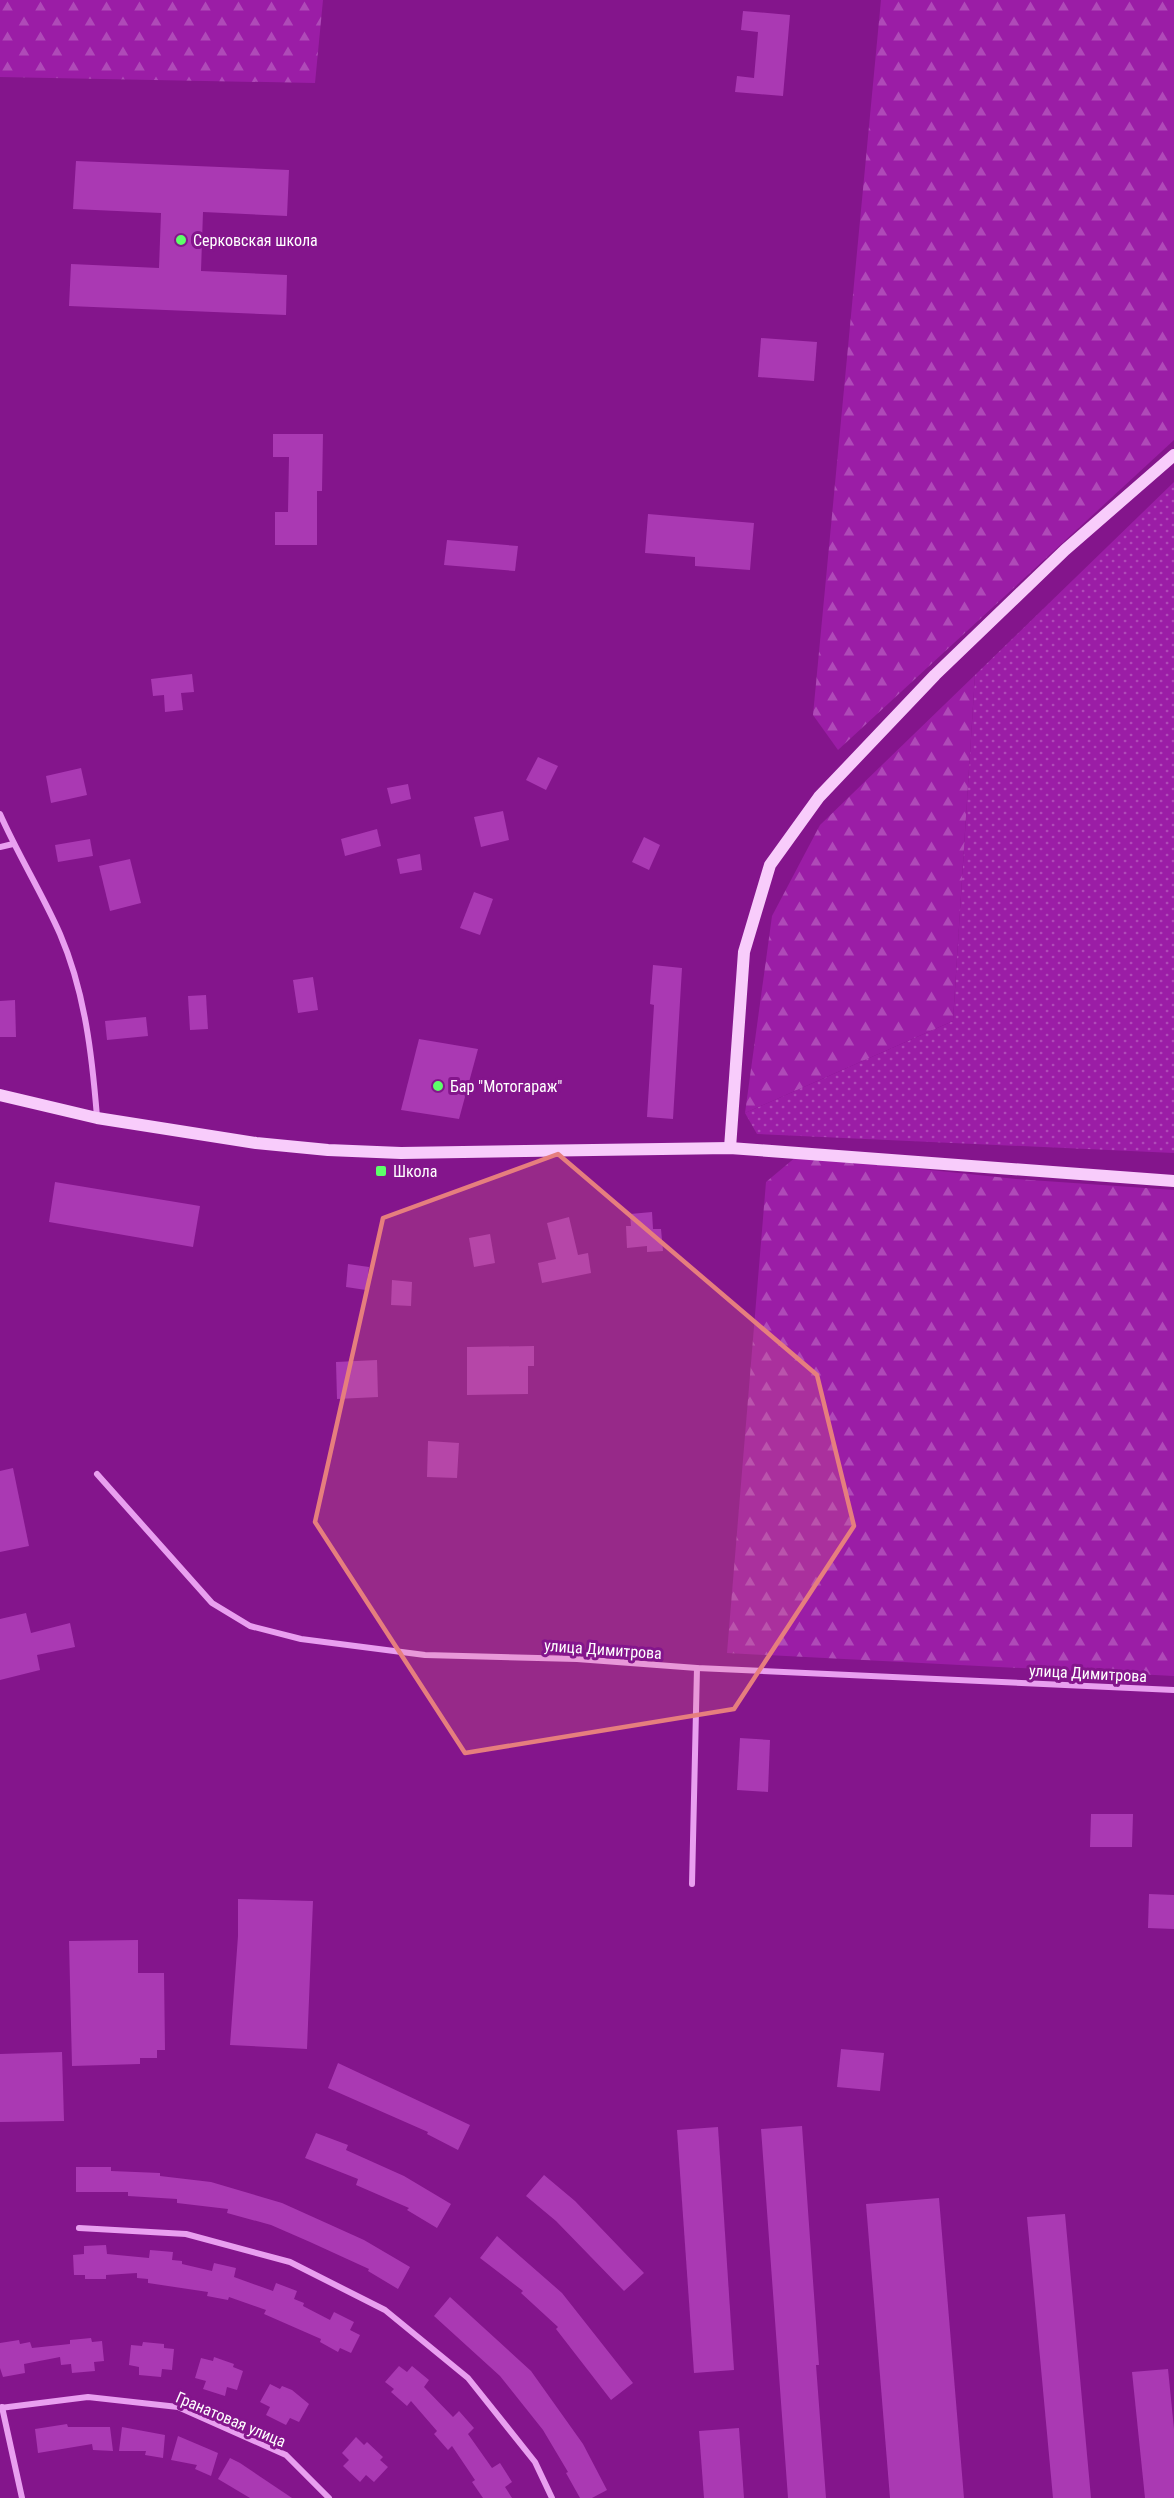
<svg xmlns="http://www.w3.org/2000/svg" width="1174" height="2498" viewBox="0 0 1174 2498" font-family="'Roboto Condensed',sans-serif">
	<defs>
		<pattern id="grass-dots" width="8" height="8" patternUnits="userSpaceOnUse" patternTransform="scale(1.5)"><rect width="8" height="8" fill="#9b1da6"/><path d="M2 2h.1M6 6h.1" fill="none" stroke="#af4ab8" stroke-width="1.8" stroke-linecap="round"/></pattern>
		<pattern id="forest-firs" width="22" height="20" patternUnits="userSpaceOnUse" patternTransform="scale(1.5)"><rect width="22" height="20" fill="#9b1da6"/><path d="M5 1l3.5 6h-7zM16 11l3.5 6h-7z" fill="#af4ab8"/></pattern>
	</defs>
	<rect width="100%" height="100%" fill="#84158c"/>
	<!-- grass -->
	<polygon fill="url(#grass-dots)" points="1174,482 1174,1153 757,1134 745,1113 953,1021 975,675"/>
	<!-- forest -->
	<g fill="url(#forest-firs)">
		<polygon points="0,0 323,0 315,83 0,77"/>
		<polygon points="881,0 1174,0 1174,440 838,750 813,715"/>
		<polygon points="975,675 953,1021 745,1113 772,916 820,825"/>
		<polygon points="797,1156 1016,1179 1174,1190 1174,1676 727,1653 766,1182"/>
	</g>
	<!-- building -->
	<g fill="#aa39b3">
		<polygon points="743,11 790,15 783,96 735,92 737,76 754,78 758,32 741,30"/>
		<polygon points="76,161 289,170 287,216 203,212 201,271 287,275 286,315 69,306 71,264 159,268 161,213 73,209"/>
		<polygon points="761,338 817,342 814,381 758,377"/>
		<polygon points="273,434 323,434 322,491 317,491 317,545 275,545 275,512 288,512 289,457 273,457"/>
		<polygon points="648,514 754,523 750,570 695,566 695,557 645,553"/>
		<polygon points="447,540 518,546 515,571 444,565"/>
		<polygon points="192,674 194,692 181,693 183,710 165,712 164,695 153,696 151,679"/>
		<polygon points="538,757 558,766 546,790 526,780"/>
		<polygon points="81,768 87,795 51,803 46,776"/>
		<polygon points="408,784 411,799 391,804 387,788"/>
		<polygon points="503,811 509,840 481,847 474,817"/>
		<polygon points="377,829 381,846 345,856 341,839"/>
		<polygon points="644,837 660,845 649,870 632,862"/>
		<polygon points="90,839 93,856 58,862 55,845"/>
		<polygon points="420,854 422,870 400,874 397,859"/>
		<polygon points="130,859 141,903 110,911 99,866"/>
		<polygon points="474,892 493,899 480,935 460,928"/>
		<polygon points="653,965 682,968 673,1119 647,1117 654,1005 650,1004"/>
		<polygon points="313,977 318,1010 298,1013 293,980"/>
		<polygon points="206,995 208,1029 190,1030 188,996"/>
		<polygon points="15,1000 16,1037 0,1037 0,1001"/>
		<polygon points="146,1017 148,1036 107,1040 105,1021"/>
		<polygon points="419,1039 478,1049 459,1119 401,1110"/>
		<polygon points="55,1182 200,1206 193,1247 49,1222"/>
		<polygon points="652,1212 653,1229 661,1229 663,1251 647,1252 647,1246 627,1248 626,1226 631,1226 630,1214"/>
		<polygon points="569,1217 578,1255 588,1253 591,1273 542,1283 538,1263 556,1259 547,1223"/>
		<polygon points="490,1234 495,1263 474,1267 469,1238"/>
		<polygon points="348,1264 369,1267 366,1290 346,1287"/>
		<polygon points="392,1280 412,1282 411,1306 391,1305"/>
		<polygon points="534,1346 534,1366 528,1366 528,1394 467,1395 467,1347"/>
		<polygon points="377,1360 378,1397 337,1399 336,1362"/>
		<polygon points="428,1441 459,1443 457,1478 427,1477"/>
		<polygon points="13,1468 29,1546 0,1552 0,1471"/>
		<polygon points="26,1613 31,1633 70,1623 75,1647 37,1655 40,1670 0,1680 0,1619"/>
		<polygon points="740,1738 770,1740 768,1792 737,1790"/>
		<polygon points="1091,1814 1133,1814 1132,1847 1090,1847"/>
		<polygon points="1149,1894 1174,1895 1174,1929 1148,1928"/>
		<polygon points="238,1899 313,1901 307,2049 230,2045 238,1936"/>
		<polygon points="138,1940 138,1973 164,1973 165,2050 157,2050 157,2058 140,2058 140,2064 72,2066 69,1941"/>
		<polygon points="841,2049 884,2053 880,2091 837,2087"/>
		<polygon points="62,2052 64,2121 0,2122 0,2054"/>
		<polygon points="338,2063 470,2125 458,2150 427,2134 428,2132 328,2088"/>
		<polygon points="802,2126 819,2365 816,2365 826,2498 788,2498 761,2129"/>
		<polygon points="718,2127 734,2370 694,2373 677,2130"/>
		<polygon points="316,2133 348,2145 346,2150 404,2176 451,2204 437,2228 407,2210 409,2208 356,2185 358,2179 305,2158"/>
		<polygon points="76,2167 111,2167 111,2171 160,2173 160,2176 211,2182 282,2203 364,2240 410,2267 398,2289 368,2271 369,2269 310,2242 271,2225 227,2213 228,2209 177,2203 177,2199 128,2196 128,2192 76,2192"/>
		<polygon points="544,2175 575,2201 644,2273 624,2291 556,2221 526,2196"/>
		<polygon points="939,2198 964,2498 890,2498 866,2204"/>
		<polygon points="1065,2214 1091,2498 1053,2498 1027,2217"/>
		<polygon points="497,2236 562,2293 633,2383 611,2400 556,2329 558,2327 521,2293 523,2291 480,2258"/>
		<polygon points="106,2245 107,2254 149,2258 150,2250 173,2252 172,2260 182,2261 182,2264 212,2271 214,2263 236,2268 234,2277 273,2291 276,2283 297,2291 294,2299 304,2303 303,2306 330,2320 334,2312 354,2322 350,2330 360,2335 351,2353 340,2348 338,2352 320,2342 321,2339 264,2314 266,2310 229,2297 228,2300 207,2296 208,2292 148,2283 148,2279 137,2278 137,2273 106,2275 106,2279 85,2279 85,2275 74,2275 73,2255 84,2254 84,2246"/>
		<polygon points="450,2297 531,2371 583,2444 607,2490 592,2498 580,2498 566,2473 568,2472 543,2430 500,2376 434,2316"/>
		<polygon points="91,2338 92,2342 102,2341 104,2361 94,2362 95,2371 72,2373 71,2364 61,2365 60,2357 24,2364 25,2373 3,2377 0,2368 0,2343 19,2340 20,2344 30,2342 32,2348 70,2344 70,2340"/>
		<polygon points="143,2342 164,2344 164,2348 174,2349 172,2370 162,2369 161,2377 139,2375 139,2367 129,2365 131,2345 142,2346"/>
		<polygon points="214,2357 234,2364 233,2367 243,2371 237,2390 227,2387 225,2396 203,2389 206,2381 195,2378 201,2358 213,2361"/>
		<polygon points="399,2366 407,2372 412,2366 429,2380 424,2387 453,2417 459,2411 474,2428 468,2434 492,2468 500,2463 512,2482 505,2487 512,2498 483,2498 472,2482 475,2480 452,2446 448,2450 434,2434 437,2431 411,2401 407,2406 391,2392 394,2389 385,2382"/>
		<polygon points="1168,2369 1174,2429 1174,2498 1145,2498 1132,2372"/>
		<polygon points="270,2384 280,2389 282,2386 292,2390 309,2404 299,2422 290,2418 286,2425 266,2415 270,2407 260,2402"/>
		<polygon points="67,2424 68,2427 110,2427 113,2451 93,2450 92,2444 38,2453 35,2429"/>
		<polygon points="122,2427 165,2435 163,2458 145,2455 146,2451 119,2451"/>
		<polygon points="739,2428 744,2498 704,2498 699,2431"/>
		<polygon points="178,2436 218,2453 211,2476 195,2469 197,2465 171,2460"/>
		<polygon points="356,2437 364,2445 367,2442 383,2457 380,2460 388,2467 374,2482 366,2475 360,2482 343,2466 349,2460 342,2453"/>
		<polygon points="230,2458 240,2463 292,2498 250,2498 218,2479"/>
	</g>
	<g fill="none" stroke-linecap="round" stroke-linejoin="round">
		<!-- street -->
		<g stroke="#e99ff0" stroke-width="6">
			<path d="M0 814C18 855 42 893 60 934 85 992 92 1055 97 1117"/>
			<polyline points="0,847 13,844"/>
			<polyline points="97,1474 212,1603 250,1626 301,1639 425,1655 577,1659 697,1668 1174,1690"/>
			<polyline points="692,1884 697,1668"/>
			<polyline points="79,2228 186,2234 290,2262 385,2310 468,2378 535,2462 552,2498"/>
			<polyline points="2,2407 22,2498"/>
			<polyline points="0,2408 88,2397 178,2407 286,2455 329,2498"/>
		</g>
		<!-- secondary -->
		<g stroke="#f8ccfb" stroke-width="12">
			<polyline points="0,1095 97,1118 256,1143 328,1150 401,1153 730,1148 1174,1181"/>
			<polyline points="730,1148 744,952 770,865 819,797 935,675 1065,550 1174,455"/>
		</g>
	</g>
	<!-- marked area -->
	<path fill="#e67e7e" fill-opacity="0.2" stroke="#e67e7e" stroke-width="4.5" stroke-linejoin="round" d="M558 1154 817 1375 854 1526 734 1709 465 1753 315 1522 383 1218Z"/>
	<!-- markers -->
	<g fill="#5dff6a" stroke="#84158c" stroke-width="2">
		<circle cx="181" cy="240" r="6"/>
		<circle cx="438" cy="1086" r="6"/>
		<rect x="375" y="1165" width="12" height="12" rx="3"/>
	</g>
	<g text-anchor="middle" stroke-width="6" stroke-linejoin="round" paint-order="stroke">
		<!-- poi labels -->
		<g font-size="16" fill="#fff" stroke="#84158c" text-anchor="start">
			<text x="193" y="246">Серковская школа</text>
			<text x="450" y="1092">Бар "Мотогараж"</text>
			<text x="393" y="1177">Школа</text>
		</g>
		<!-- street labels -->
		<g font-size="16" fill="#fff" stroke="#84158c">
			<text transform="translate(603 1649) rotate(4)" y="6">улица Димитрова</text>
			<text transform="translate(1088 1673) rotate(3)" y="6">улица Димитрова</text>
			<text transform="translate(231 2419) rotate(23)" y="6">Гранатовая улица</text>
		</g>
	</g>
</svg>
